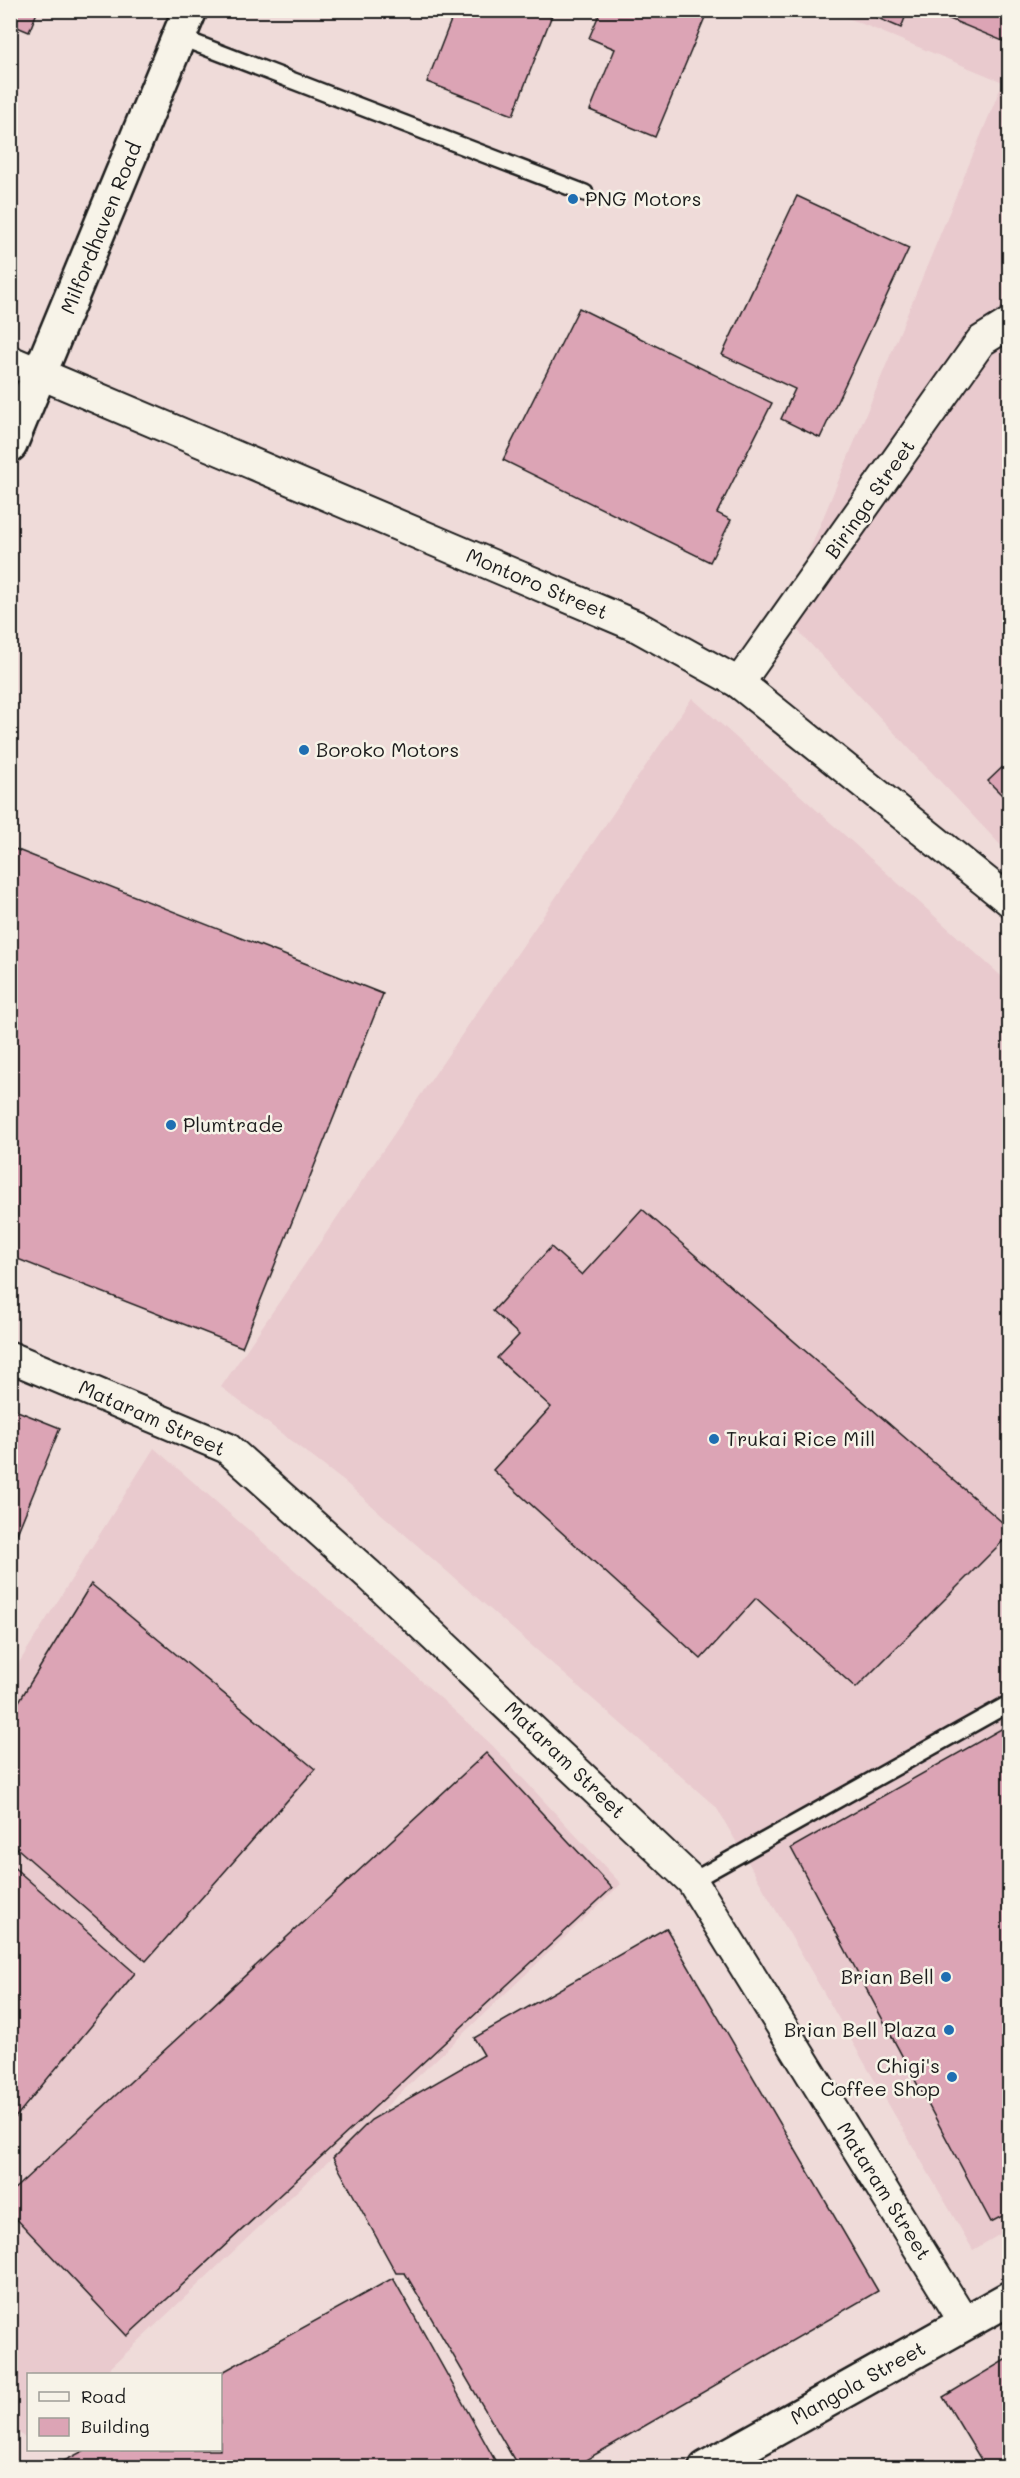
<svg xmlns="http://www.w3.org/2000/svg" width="1020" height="2478" viewBox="0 0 1020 2478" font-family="Mali,sans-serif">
	<rect width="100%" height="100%" fill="#efdbd9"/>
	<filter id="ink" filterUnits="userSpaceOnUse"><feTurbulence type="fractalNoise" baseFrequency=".0167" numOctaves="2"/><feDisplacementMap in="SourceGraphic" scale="12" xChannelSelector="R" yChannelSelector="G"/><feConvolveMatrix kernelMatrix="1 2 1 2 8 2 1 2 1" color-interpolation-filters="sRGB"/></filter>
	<g filter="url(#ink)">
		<!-- built -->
		<g fill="#e9cace">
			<polygon points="831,11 1009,11 1009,854 783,615 1003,82"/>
			<polygon points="692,698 1009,983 1009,2229 973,2250 716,1807 346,1483 221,1387"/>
			<polygon points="154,1448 403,1664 492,1745 621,1884 104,2374 28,2374 28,2441 10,2424 10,1677"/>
		</g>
		<!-- building -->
		<g fill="#dca4b5" stroke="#1c1c1c" stroke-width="1.5">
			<polygon points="10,10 38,10 29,32 10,24"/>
			<polygon points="455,10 554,10 513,115 427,82"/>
			<polygon points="601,10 708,10 655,137 590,110 615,49 589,38"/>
			<polygon points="859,10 908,10 901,28"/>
			<polygon points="1010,10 1010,44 930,11 930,10"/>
			<polygon points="797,196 909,248 820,438 781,419 795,389 722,355"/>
			<polygon points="579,308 772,403 717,513 731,520 710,562 503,460"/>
			<polygon points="1010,760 1010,803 988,781"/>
			<polygon points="10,847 383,994 242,1347 10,1256"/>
			<polygon points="642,1209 1010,1529 1010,1534 856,1688 756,1598 701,1659 493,1470 551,1407 497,1358 519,1335 493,1311 551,1247 582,1275"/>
			<polygon points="10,1408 60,1428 10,1551"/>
			<polygon points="91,1584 315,1769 146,1961 10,1842 10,1716"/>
			<polygon points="1010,1724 1010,2212 991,2222 791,1848"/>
			<polygon points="486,1753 612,1888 127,2336 10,2212 10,2193"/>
			<polygon points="10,1864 135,1973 10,2124"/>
			<polygon points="666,1928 878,2291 572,2468 519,2468 405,2273 396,2273 333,2158 371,2120 484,2055 474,2038"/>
			<polygon points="393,2278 497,2464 490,2468 60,2468 58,2464 85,2450 220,2450 219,2374"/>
			<polygon points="1010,2357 1010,2468 986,2468 943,2397"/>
		</g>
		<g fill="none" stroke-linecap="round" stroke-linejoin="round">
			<!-- lane casing -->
			<g stroke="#1c1c1c" stroke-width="20">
				<g id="lane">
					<polyline points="179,37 585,193"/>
					<polyline points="692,1881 1010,1703"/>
				</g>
			</g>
			<!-- street casing -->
			<g stroke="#1c1c1c" stroke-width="34">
				<g id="street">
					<polyline points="10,361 636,626 739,683 1010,901"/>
					<polyline points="739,683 981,341 1010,323"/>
					<polyline points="10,1357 227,1448 369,1575 692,1881 965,2323"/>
				</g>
			</g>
			<!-- secondary casing -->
			<g stroke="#1c1c1c" stroke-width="38">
				<g id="secondary">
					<polyline points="10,445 190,10"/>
					<polyline points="706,2468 1010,2298"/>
				</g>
			</g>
			<!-- lane -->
			<use href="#lane" stroke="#f7f3e8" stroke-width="15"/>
			<!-- street -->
			<use href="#street" stroke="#f7f3e8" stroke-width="30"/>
			<!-- secondary -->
			<use href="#secondary" stroke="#f7f3e8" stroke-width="33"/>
		</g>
	</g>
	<!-- markers -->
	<g fill="#1f6fb2" stroke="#f7f3e8" stroke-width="2">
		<circle cx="573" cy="199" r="6"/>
		<circle cx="304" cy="750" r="6"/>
		<circle cx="171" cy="1125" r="6"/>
		<circle cx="714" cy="1439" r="6"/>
		<circle cx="946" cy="1977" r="6"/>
		<circle cx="949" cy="2030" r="6"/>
		<circle cx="952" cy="2077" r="6"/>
	</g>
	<g text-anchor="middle" stroke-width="5" stroke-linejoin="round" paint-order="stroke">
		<!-- poi labels -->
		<g font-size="20" fill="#1c1c1c" stroke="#f7f3e8" text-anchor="start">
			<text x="585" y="206">PNG Motors</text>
			<text x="316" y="757">Boroko Motors</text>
			<text x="183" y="1132">Plumtrade</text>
			<text x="726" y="1446">Trukai Rice Mill</text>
			<text x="934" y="1984" text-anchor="end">Brian Bell</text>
			<text x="937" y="2037" text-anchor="end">Brian Bell Plaza</text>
			<text x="940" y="2073" text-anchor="end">Chigi's<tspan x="940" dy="23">Coffee Shop</tspan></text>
		</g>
		<!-- street labels -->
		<g font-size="20" fill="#1c1c1c" stroke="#f7f3e8">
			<text transform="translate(101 228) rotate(-68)" y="7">Milfordhaven Road</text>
			<text transform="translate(870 499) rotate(-55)" y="7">Biringa Street</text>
			<text transform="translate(537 584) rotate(23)" y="7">Montoro Street</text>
			<text transform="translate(152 1418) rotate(24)" y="7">Mataram Street</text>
			<text transform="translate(565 1760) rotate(44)" y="7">Mataram Street</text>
			<text transform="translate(884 2191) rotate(58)" y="7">Mataram Street</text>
			<text transform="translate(858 2383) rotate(-29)" y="7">Mangola Street</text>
		</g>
	</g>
	<!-- margin -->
	<rect width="1020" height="2478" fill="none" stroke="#f7f3e8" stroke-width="36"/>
	<rect x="18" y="18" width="984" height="2442" fill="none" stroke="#1c1c1c" stroke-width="2" filter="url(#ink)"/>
	<!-- legend -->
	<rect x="27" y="2373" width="195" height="78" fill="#f7f3e8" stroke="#9f9d96" stroke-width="1.5"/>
	<rect x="39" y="2392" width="30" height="9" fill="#f7f3e8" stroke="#9f9d96" stroke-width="1.5"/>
	<text x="81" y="2403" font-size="18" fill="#1c1c1c">Road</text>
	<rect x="39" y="2418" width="30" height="18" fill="#dca4b5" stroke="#9f9d96" stroke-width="1.5"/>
	<text x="81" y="2433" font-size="18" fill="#1c1c1c">Building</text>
</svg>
